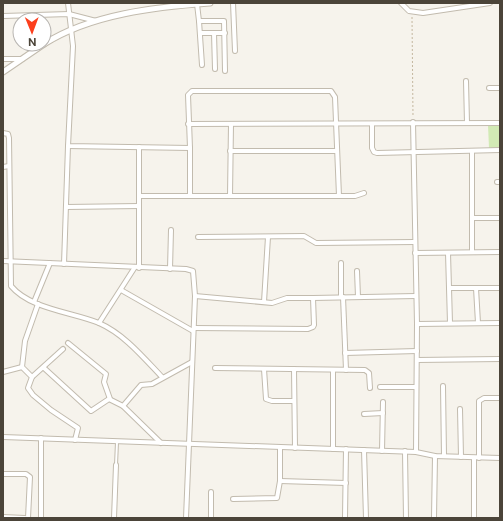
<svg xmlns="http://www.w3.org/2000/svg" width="503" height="521" viewBox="0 0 503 521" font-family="'Public Sans',sans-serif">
	<rect width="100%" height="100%" fill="#f6f3ec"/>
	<!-- green -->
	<polygon fill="#d2eab5" points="488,125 500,125 500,148 489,148"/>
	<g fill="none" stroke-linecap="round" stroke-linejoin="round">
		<!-- service casing -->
		<g stroke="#c2bbae" stroke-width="4">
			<polyline id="service" points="116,465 117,442"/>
		</g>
		<!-- minor casing -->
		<g stroke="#c2bbae" stroke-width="6">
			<g id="minor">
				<polyline points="68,3 73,46 68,146 190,148 188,95 192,91 331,91 335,97 339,196"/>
				<polyline points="233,3 235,51"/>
				<polyline points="401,3 409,11 423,13 490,3"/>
				<polyline points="197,4 199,21 224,21 225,71"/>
				<polyline points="3,16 69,14 96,21"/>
				<polyline points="199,21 202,65"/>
				<polyline points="200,33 225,33"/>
				<polyline points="214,33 215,69"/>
				<polyline points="3,59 22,59"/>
				<polyline points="466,81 467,123"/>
				<polyline points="489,88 500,88"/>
				<polyline points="413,122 417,324 500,323"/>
				<polyline points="188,124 500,123"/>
				<polyline points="372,124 372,148 374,152 377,153 500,150"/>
				<path d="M3 133 8 134 9 138 11 286C30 309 72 312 99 323 124 334 143 357 162 377"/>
				<polyline points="190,148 190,196"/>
				<polyline points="230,151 337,151"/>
				<polyline points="472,151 472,252"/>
				<polyline points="3,167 9,166"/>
				<polyline points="497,182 500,182"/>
				<polyline points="139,196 355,196 364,193"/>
				<polyline points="230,196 231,124"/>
				<polyline points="66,207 139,206"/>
				<polyline points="472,218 500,218"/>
				<polyline points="198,237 304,236 316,243 415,242"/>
				<polyline points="415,253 500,252"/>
				<polyline points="448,253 450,323"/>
				<polyline points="3,261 186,269 193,271 195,296 186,518"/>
				<polyline points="341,263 341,297"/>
				<polyline points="64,264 68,146"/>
				<polyline points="139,268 139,147"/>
				<polyline points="170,269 171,230"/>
				<polyline points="357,271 358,297"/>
				<polyline points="449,288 500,288"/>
				<polyline points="476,288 478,323"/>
				<polyline points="121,290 193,331"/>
				<polyline points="195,296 272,303 287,298 313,298"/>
				<polyline points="343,297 346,370"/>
				<polyline points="34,302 50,263"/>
				<polyline points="264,302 268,237"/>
				<polyline points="38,304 25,341 22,367 32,377 28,388 33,395 51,410 78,428 75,440"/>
				<polyline points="99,323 135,267"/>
				<polyline points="194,328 308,329 313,327 314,325 313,298 416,296"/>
				<polyline points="68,343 106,374 104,382 110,399"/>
				<polyline points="345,353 417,351"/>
				<polyline points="417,360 500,359"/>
				<polyline points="44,368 91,411 109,399 123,406 141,385 152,384 192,362"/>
				<polyline points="215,368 365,370 369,373 370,388"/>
				<polyline points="264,369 266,399 272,401 294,401"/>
				<polyline points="294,369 295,448"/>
				<polyline points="333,370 333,449"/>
				<polyline points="3,372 22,367"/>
				<polyline points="32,377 63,349"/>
				<polyline points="443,386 444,456"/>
				<polyline points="380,387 416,387"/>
				<polyline points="123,406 161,443"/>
				<polyline points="460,409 461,457"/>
				<polyline points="364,414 383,413"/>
				<polyline points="3,437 416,452 435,456 500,458"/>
				<polyline points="364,450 366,518"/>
				<polyline points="382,451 383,402"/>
				<polyline points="405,451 406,518"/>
				<polyline points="416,452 417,324"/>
				<polyline points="479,458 479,401 484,398 500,398"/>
				<polyline points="3,474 26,474 30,477 28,518"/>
				<polyline points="280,481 346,483"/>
				<polyline points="211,492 211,518"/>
				<polyline points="233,499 277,498 280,481 280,448"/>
				<polyline points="3,517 25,518"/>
				<polyline points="41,518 41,438"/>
				<polyline points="114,518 116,465"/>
				<polyline points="345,518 346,449"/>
				<polyline points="434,518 435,456"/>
				<polyline points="474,518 474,458"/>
			</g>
		</g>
		<!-- tertiary casing -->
		<g stroke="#c2bbae" stroke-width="7">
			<g id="tertiary">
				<path d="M44 44C91 14 156 7 210 3"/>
				<polyline points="3,72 44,44"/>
			</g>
		</g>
		<!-- path -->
		<polyline stroke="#c4b79f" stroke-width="1" stroke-dasharray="2 2" stroke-linecap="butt" points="412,17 413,117"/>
		<!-- service -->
		<use href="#service" stroke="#fff" stroke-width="2"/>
		<!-- minor -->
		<use href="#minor" stroke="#fff" stroke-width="4"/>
		<!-- tertiary -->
		<use href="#tertiary" stroke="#fff" stroke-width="5"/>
	</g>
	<!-- border -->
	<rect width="503" height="521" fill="none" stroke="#4b4439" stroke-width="8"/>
	<!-- north arrow -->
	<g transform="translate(32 32) rotate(179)"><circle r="19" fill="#ffffff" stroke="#b7b4b0"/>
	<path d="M0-3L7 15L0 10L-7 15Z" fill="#fc3f1d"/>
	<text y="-6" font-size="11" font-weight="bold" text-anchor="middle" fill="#4b4439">N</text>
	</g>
</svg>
